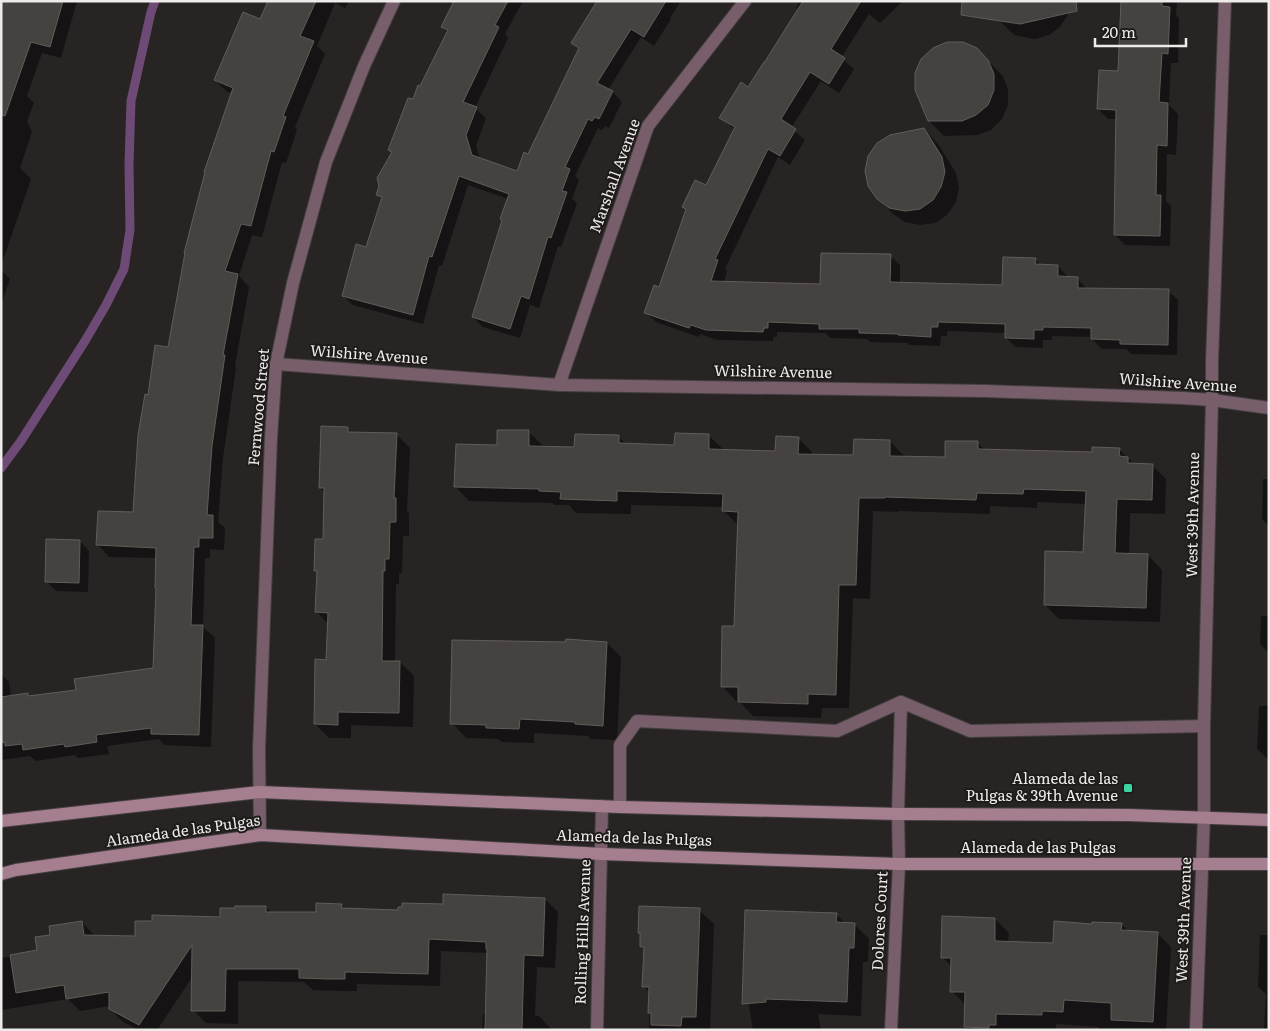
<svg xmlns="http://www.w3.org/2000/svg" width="1270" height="1031" viewBox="0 0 1270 1031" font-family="Literata,serif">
	<rect width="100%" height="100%" fill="#282424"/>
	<!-- shadow -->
	<g fill="#0007">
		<polygon points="1,1 77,1 61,58 42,53 27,96 34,103 27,121 32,132 20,168 31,179 1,266"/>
		<polygon points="270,1 349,1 345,8 335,3 317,46 325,54 295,127 297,130 286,163 282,162 262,237 252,235 239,276 249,287 235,366 236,368 223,458 218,522 225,528 224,550 210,549 210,558 205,558 203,627 215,638 211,747 164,745 159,739 107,746 109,754 78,758 75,755 36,761 30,756 1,760 1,674 9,682 11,696 27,694 30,697 77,692 154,669 157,558 109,557 98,545 134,514 149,396 169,348 232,93 227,92 215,80 261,20"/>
		<polygon points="455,1 523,1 505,34 508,38 475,108 486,118 476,146 480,159 518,172 529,156 580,50 573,43 599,1 681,1 670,18 671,19 654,46 641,37 608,90 613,92 622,102 609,128 605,126 602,130 598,128 575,176 579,180 572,199 577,203 561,247 558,246 539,308 530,305 520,338 483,327 473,317 503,221 501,219 508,199 468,185 442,266 439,265 423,324 353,305 343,296 367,249 383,200 377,194 393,153 390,150 448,32 443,27"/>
		<polygon points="800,1 903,1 880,23 869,14 841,58 854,69 839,93 821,81 791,128 805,140 790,165 778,157 725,269 727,271 724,282 821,285 890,256 900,265 900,284 1003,287 1035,259 1041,266 1058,266 1067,276 1067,278 1077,278 1087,289 1168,291 1178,300 1177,355 1131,354 1126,349 1102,349 1092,339 1092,337 1052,336 1052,340 1043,340 1043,348 1016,347 1006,338 1006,333 947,331 947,336 941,336 940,346 909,345 908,343 870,342 867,339 830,338 825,333 777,332 777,337 773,337 773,341 717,340 700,334 699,337 656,322 646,312 659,288 735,130 721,118 748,88 799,11 796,8"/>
		<polygon points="1070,1 1068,15 1060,27 1049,35 1035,39 1014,35 999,20"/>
		<polygon points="1122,1 1177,1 1176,15 1179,18 1178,63 1171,63 1169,105 1178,114 1176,155 1167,154 1166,201 1171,206 1170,246 1125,245 1115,235 1117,119 1108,119 1098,109 1119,72"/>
		<polygon points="976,49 1003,76 1008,90 1008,105 1002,119 991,130 977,135 944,136 929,121"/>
		<polygon points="924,129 938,144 956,173 959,187 956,202 947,215 935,223 920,225 905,222 893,214 878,199"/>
		<polygon points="1,270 10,279 1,305"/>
		<polygon points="347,428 352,433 396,434 410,448 407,511 409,513 409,536 403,536 402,573 399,573 399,584 396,584 395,662 400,662 414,676 413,727 351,725 351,738 329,738 315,724 327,661 328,624 317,612 318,573 316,570 324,540 325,493 320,488"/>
		<polygon points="529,432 543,446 543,448 576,449 618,436 627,445 676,446 708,435 723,449 723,451 777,452 798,438 812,452 812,455 854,456 890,441 904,456 904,457 946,458 977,442 985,450 1093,453 1119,449 1133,463 1133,465 1152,465 1166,479 1165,514 1130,513 1129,555 1148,555 1162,570 1160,622 1059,619 1045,605 1084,554 1086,504 1037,502 1037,508 990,506 990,514 898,511 898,512 873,511 870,599 853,598 849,708 822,708 821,718 753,716 739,701 736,701 722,686 735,628 738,525 724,511 724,507 631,505 631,514 576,513 569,505 554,505 552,503 469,501 455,486 498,446"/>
		<polygon points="1263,479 1269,479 1269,526 1262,519"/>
		<polygon points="80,541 89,551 88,592 56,591 46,581"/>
		<polygon points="1261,616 1269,616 1269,653 1260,644"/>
		<polygon points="607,643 621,657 617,740 591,739 588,736 534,733 534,743 502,742 498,739 466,738 452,723"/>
		<polygon points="1259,706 1269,706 1269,758 1267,758 1257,749"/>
		<polygon points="545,899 558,912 555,968 537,967 535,1016 539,1016 552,1030 482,1030 483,1014 486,1014 488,953 441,951 440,986 357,984 357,991 342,991 313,990 304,982 238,981 238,1024 206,1023 193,1010 193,976 157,1030 138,1030 123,1022 110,1009 110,1006 80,1011 68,999 1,1010 1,958 39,951 52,936 82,922 94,935 95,937 136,937 266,907 272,913 317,914 341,905 345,909 399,911 444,905"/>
		<polygon points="699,910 714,924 710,1030 649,1030 650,993 643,986 645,950 641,947 642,935 639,932"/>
		<polygon points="836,914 846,924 854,924 869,939 868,962 863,962 861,1016 818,1014 821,1030 753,1030 744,977"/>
		<polygon points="995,919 1009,933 1008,942 1054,944 1093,925 1121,924 1129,932 1157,933 1171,947 1166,1030 1099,1030 1099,1027 1056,1024 1056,1030 969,1030 965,1026 966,1006 952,991 952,967 942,957"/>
		<polygon points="1260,935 1269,935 1269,1030 1264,1030 1266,994 1258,987"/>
	</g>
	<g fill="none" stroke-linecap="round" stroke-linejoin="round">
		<!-- stream -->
		<polyline stroke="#6e4b77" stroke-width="9" points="1,468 21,441 85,341 106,305 124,269 130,230 129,164 131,101 151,12 155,1"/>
	</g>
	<!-- building -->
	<g fill="#464240" stroke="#615d5b">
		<polygon points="1,1 63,1 50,47 31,42 5,116 1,115"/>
		<polygon points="268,1 316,1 300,36 314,41 283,116 286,117 274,152 271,151 251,226 241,224 225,271 238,274 223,355 225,355 212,446 207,515 213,515 213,538 199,538 199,547 194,547 191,625 203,625 199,735 151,734 151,728 96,735 97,742 65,747 64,744 23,750 22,744 5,746 5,742 1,743 1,697 28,693 28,696 76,690 74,679 153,668 156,588 155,588 156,548 96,545 98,511 133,512 138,435 145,394 148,395 155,345 168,347 185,253 184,253 205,172 204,172 233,88 214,80 243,12 260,19"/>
		<polygon points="454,1 508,1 495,25 499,27 463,102 477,107 466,135 472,155 517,171 524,152 528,154 579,48 571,43 597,1 666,1 644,37 631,29 597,83 613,91 599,119 595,117 592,121 588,119 565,167 570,169 562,191 567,192 551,238 548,237 529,299 521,296 510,329 472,317 502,220 500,219 509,194 459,176 432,257 429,256 413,315 342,296 356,244 366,247 382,197 376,195 379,186 377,178 392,152 388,150 408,98 413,99 418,85 420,86 448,30 441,27"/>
		<polygon points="803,1 861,1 831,49 845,58 829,84 810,72 781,119 796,129 780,156 768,149 715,259 718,260 711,281 820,284 821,253 891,254 890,282 1002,285 1003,257 1036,258 1035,264 1058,265 1058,276 1078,277 1078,288 1169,289 1168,345 1120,344 1120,340 1091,339 1091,328 1043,327 1043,330 1034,330 1034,339 1005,338 1005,324 938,322 938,327 931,327 931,337 898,335 898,334 859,333 859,329 819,329 819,324 768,322 768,328 764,328 763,332 706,330 691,325 689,328 644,313 654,285 659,287 686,209 682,207 695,180 706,185 735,127 719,118 741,82 748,87 764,62 764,63"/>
		<polygon points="962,1 1076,1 1077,11 1020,24 961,15"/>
		<polygon points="1121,1 1162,1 1162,6 1170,7 1168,54 1162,53 1159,102 1168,103 1167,146 1157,145 1156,195 1161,195 1160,236 1114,235 1116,110 1097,109 1099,70 1118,71"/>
		<polygon points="947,42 963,42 977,48 988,60 994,74 994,90 988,105 976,115 962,121 928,121 915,90 915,73 921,59 933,48"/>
		<polygon points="924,128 942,157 945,172 941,187 933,200 920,209 905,211 889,208 877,199 868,186 865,171 868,156 877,143 890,135"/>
		<polygon points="321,426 348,427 348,432 397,433 394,498 396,498 396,522 390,522 389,559 385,559 385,571 383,571 382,661 400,661 399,713 338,712 338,725 314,724 315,659 326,660 328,613 315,612 317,571 314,571 315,539 323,539 324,488 319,488"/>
		<polygon points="497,430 529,430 529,446 574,447 575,434 619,435 619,443 674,445 675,433 709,434 709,449 775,451 776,436 799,437 798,454 853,455 854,439 890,440 890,456 945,457 945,441 978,441 978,449 1092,452 1092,447 1120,448 1119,456 1128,457 1128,463 1153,464 1152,500 1117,499 1115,553 1148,554 1146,608 1044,605 1045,551 1083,552 1086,491 1024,489 1023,494 977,493 976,500 885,497 885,498 859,498 856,585 839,585 836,695 808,694 808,704 738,702 738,687 721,687 722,626 734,626 738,512 722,511 723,494 617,491 617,501 560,499 561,492 539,491 539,489 454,487 456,444 497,445"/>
		<polygon points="46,539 80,540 79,583 45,582"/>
		<polygon points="566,639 607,642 603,726 575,724 575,722 520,719 519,729 486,728 486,725 450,724 452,640 565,642"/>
		<polygon points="443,894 545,898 543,956 524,955 522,1030 485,1030 487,949 486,949 486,942 429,939 428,974 345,972 345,979 329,979 299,978 299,969 226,969 225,1011 191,1011 192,945 139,1025 109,1009 109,992 66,999 64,985 16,993 10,955 37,950 35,937 50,935 49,926 82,921 84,935 135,936 135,921 152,921 152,915 220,917 220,908 235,908 235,906 266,906 266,912 316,912 316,903 342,904 341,908 398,910 398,907 402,907 402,903 443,904"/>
		<polygon points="639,906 700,908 696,1017 682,1017 681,1026 651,1025 651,1013 648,1013 649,987 642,987 644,947 640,947 640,933 638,933"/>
		<polygon points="745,910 837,913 836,922 855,923 854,948 849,948 847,1002 766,999 766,1002 742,1004"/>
		<polygon points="942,916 995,918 995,941 1053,943 1054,921 1092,924 1092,922 1122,923 1121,930 1158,932 1153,1022 1111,1020 1111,1003 1064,1000 1063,1012 1042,1011 1042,1015 996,1014 996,1025 989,1025 989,1028 964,1027 965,992 950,992 951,958 941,958"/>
	</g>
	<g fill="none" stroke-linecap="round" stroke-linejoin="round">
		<!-- lane casing -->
		<g stroke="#444040" stroke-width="14">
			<g id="lane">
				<polyline points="620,807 620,745 637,721 837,731 901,702"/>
				<polyline points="898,814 901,702 970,731 1204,726"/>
			</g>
		</g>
		<!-- street casing -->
		<g stroke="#444040" stroke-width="14">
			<g id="street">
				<polyline points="276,364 559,385 986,391 1183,398 1212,400 1269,408"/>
				<polyline points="559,385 648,126 745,1"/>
				<polyline points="260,835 259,749 271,438 276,364 293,283 326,162 364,66 394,1"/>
				<polyline points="597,1030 602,806"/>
				<polyline points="891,1030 899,864 898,814"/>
				<polyline points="1196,1030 1204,817 1204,726 1212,400 1212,362 1225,1"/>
			</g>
		</g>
		<!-- secondary casing -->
		<g stroke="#444040" stroke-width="14">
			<g id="secondary">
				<polyline points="1,821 259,792 620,807 898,814 1128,815 1269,820"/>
				<polyline points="1,874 16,870 260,835 602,854 899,864 1269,864"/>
			</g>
		</g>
		<!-- lane -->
		<use href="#lane" stroke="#775e6a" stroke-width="12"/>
		<!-- street -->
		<use href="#street" stroke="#775e6a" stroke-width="12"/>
		<!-- secondary -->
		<use href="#secondary" stroke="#a57e90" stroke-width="12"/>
	</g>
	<!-- markers -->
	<rect fill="#3dd4a3" stroke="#1f1b1b" stroke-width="2" x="1123" y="783" width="10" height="10" rx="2.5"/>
	<g text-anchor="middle" stroke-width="4" stroke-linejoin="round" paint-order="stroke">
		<!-- street labels -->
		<g font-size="15" fill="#eeebeb" stroke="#1f1b1b">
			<text transform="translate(615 176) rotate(-70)" y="5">Marshall Avenue</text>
			<text transform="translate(369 355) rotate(4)" y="5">Wilshire Avenue</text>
			<text transform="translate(773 372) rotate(1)" y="5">Wilshire Avenue</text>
			<text transform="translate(1178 383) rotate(4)" y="5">Wilshire Avenue</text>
			<text transform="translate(259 407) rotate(-85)" y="5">Fernwood Street</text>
			<text transform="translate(1193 515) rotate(-89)" y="5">West 39th Avenue</text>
			<text transform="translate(183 831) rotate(-8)" y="5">Alameda de las Pulgas</text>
			<text transform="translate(634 838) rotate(2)" y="5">Alameda de las Pulgas</text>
			<text x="1038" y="853">Alameda de las Pulgas</text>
			<text transform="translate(1184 920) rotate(-88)" y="5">West 39th Avenue</text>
			<text transform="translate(880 921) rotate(-87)" y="5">Dolores Court</text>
			<text transform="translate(583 932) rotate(-88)" y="5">Rolling Hills Avenue</text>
		</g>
		<!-- poi labels -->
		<g font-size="15" fill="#eeebeb" stroke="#1f1b1b" text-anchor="end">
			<text x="1118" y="784">Alameda de las<tspan x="1118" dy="17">Pulgas &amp; 39th Avenue</tspan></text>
		</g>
	</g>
	<!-- border -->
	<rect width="1270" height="1031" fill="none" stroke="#eeebeb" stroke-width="5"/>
	<!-- scale -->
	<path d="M1095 38v8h91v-8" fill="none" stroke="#eeebeb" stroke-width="2.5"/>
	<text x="1102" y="38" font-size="15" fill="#eeebeb" stroke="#1f1b1b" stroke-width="4" paint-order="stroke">20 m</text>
</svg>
